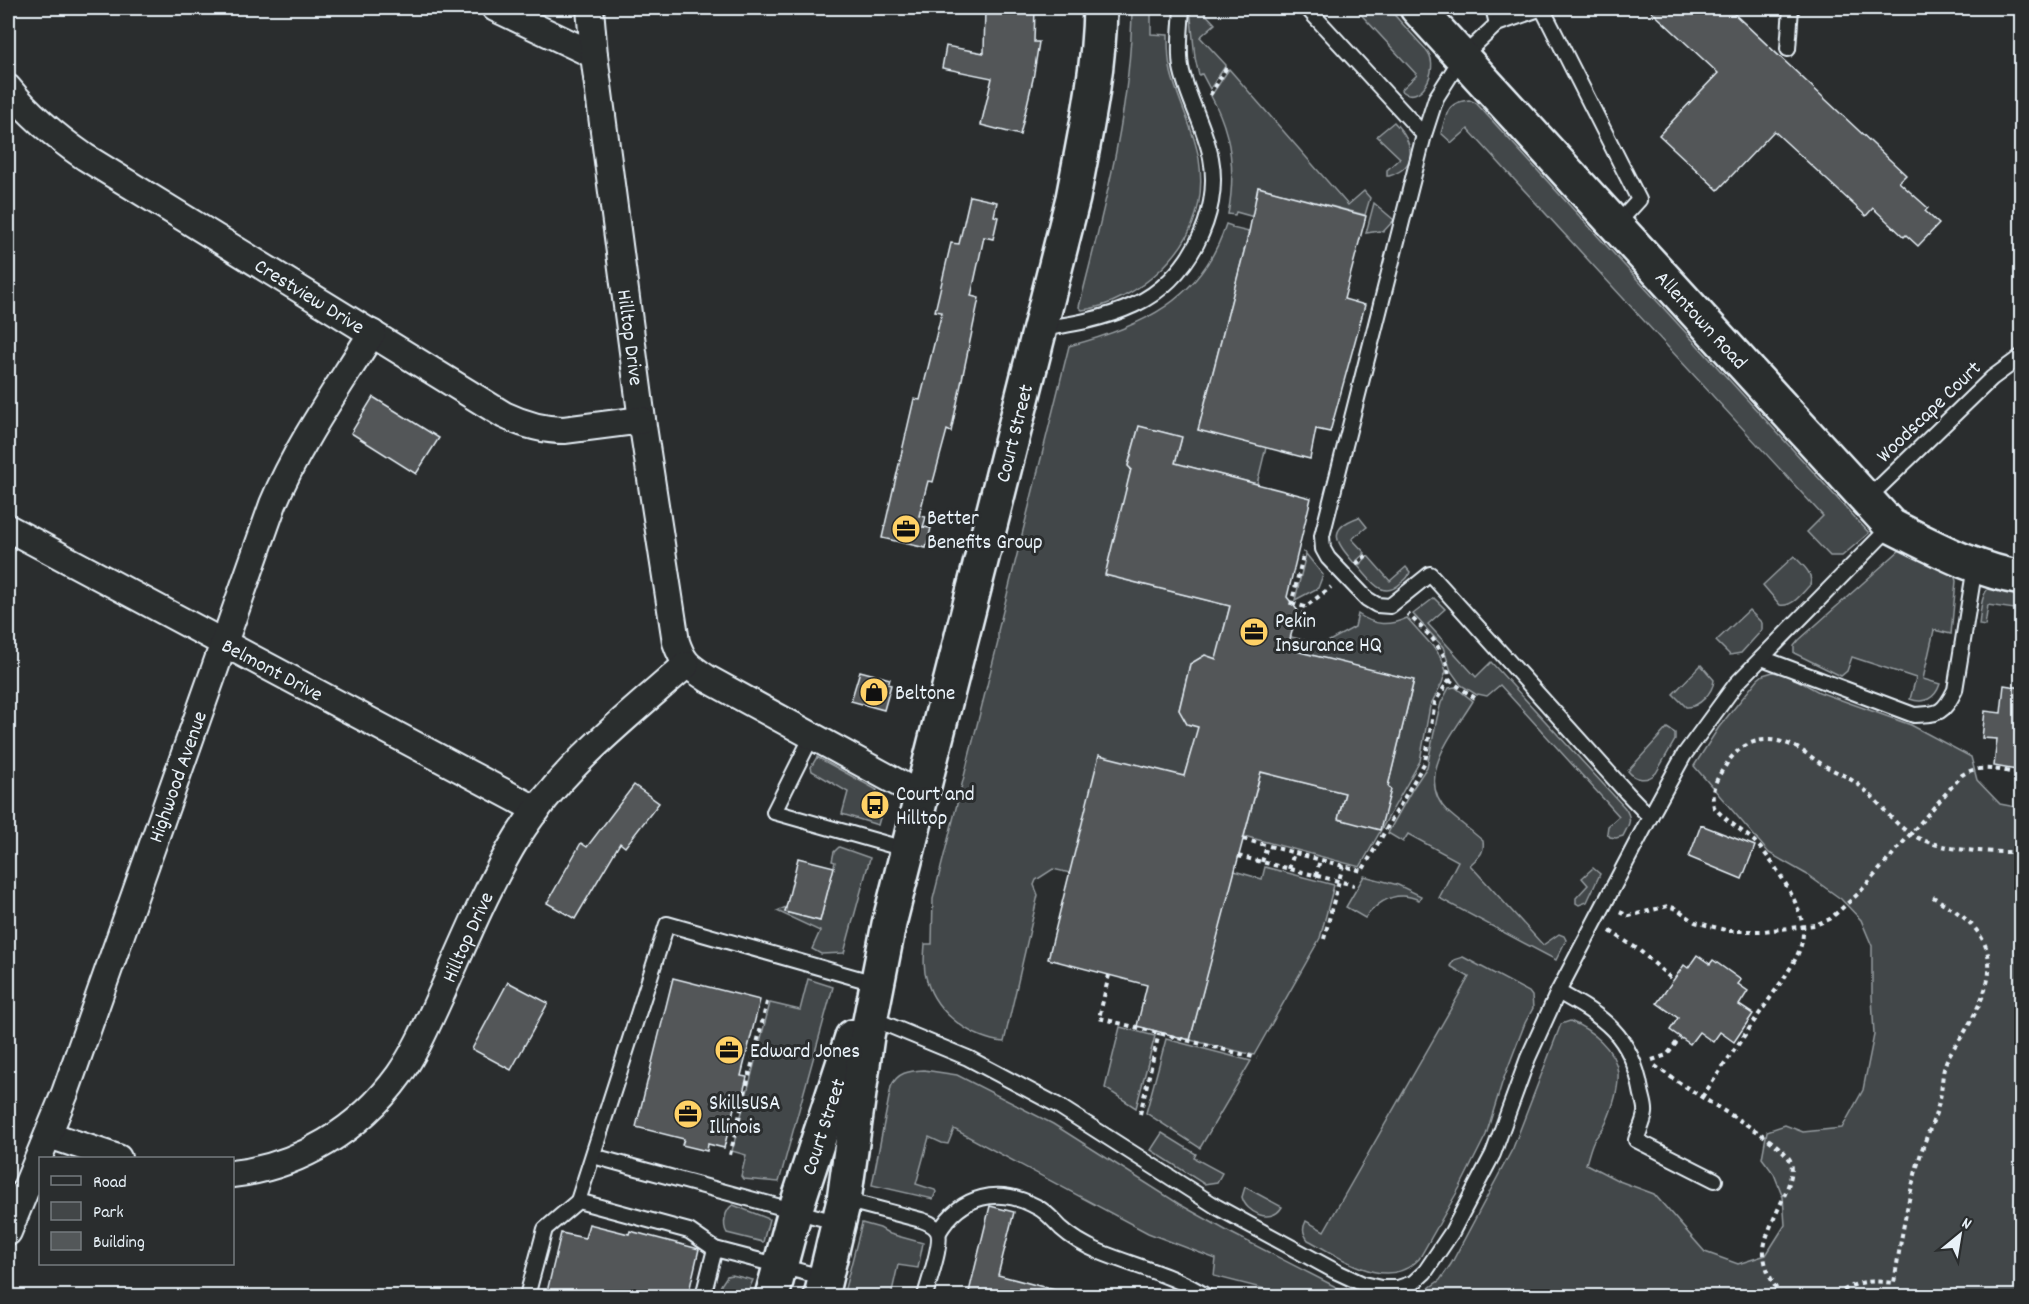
<svg xmlns="http://www.w3.org/2000/svg" width="2029" height="1304" viewBox="0 0 2029 1304" font-family="Dekko,sans-serif">
	<rect width="100%" height="100%" fill="#2a2d2e"/>
	<filter id="ink" filterUnits="userSpaceOnUse"><feTurbulence type="fractalNoise" baseFrequency=".0167" numOctaves="2"/><feDisplacementMap in="SourceGraphic" scale="12" xChannelSelector="R" yChannelSelector="G"/><feConvolveMatrix kernelMatrix="1 2 1 2 8 2 1 2 1" color-interpolation-filters="sRGB"/></filter>
	<g filter="url(#ink)">
		<!-- green -->
		<g fill="#424648" stroke="#959ca0" stroke-width="1.5">
			<path d="M1132 8H1151V34L1168 35C1168 47 1168 60 1171 72 1178 101 1194 129 1199 159 1206 204 1192 241 1159 271 1139 290 1110 307 1082 310L1079 307C1104 209 1131 110 1132 8Z"/>
			<polygon points="1190,8 1200,8 1215,24 1200,37 1226,65 1210,89 1202,74 1199,75 1195,58"/>
			<path d="M1355 8H1388L1428 52C1440 70 1420 107 1401 90L1417 75Z"/>
			<path d="M1229 69 1348 205 1364 191 1370 198 1365 215 1258 187 1254 217 1236 212 1235 215 1228 214C1236 173 1231 132 1211 96Z"/>
			<path d="M1469 100 1476 103 1869 533 1842 556H1830L1807 532 1823 516 1468 129 1452 143 1441 133C1447 114 1446 102 1469 100Z"/>
			<path d="M1394 122C1412 141 1421 166 1389 176H1387V170L1400 158 1377 136Z"/>
			<polygon points="1374,203 1394,220 1383,232 1379,231 1366,233"/>
			<path d="M1226 224 1232 226V228L1249 232 1198 430 1266 447 1257 484 1175 463 1181 441 1178 436 1142 427 1138 430 1128 465 1131 469 1108 576 1230 606 1221 640 1224 644 1220 660 1205 655 1190 664 1179 710 1187 724 1209 730 1193 745 1184 776 1070 873 1053 869 1036 880 1034 885 1038 895 1004 1042C972 1039 936 1013 927 981 923 969 924 957 925 944H932L933 899 998 642V631L1069 346C1141 327 1202 300 1226 224Z"/>
			<path d="M1359 517 1367 527 1352 539 1365 553 1354 563C1337 543 1325 529 1359 517Z"/>
			<path d="M1900 550H1910L1954 574 1956 581 1951 634 1934 630 1923 679 1940 684C1935 699 1924 704 1910 699L1916 678 1852 657 1847 671 1841 676 1794 653V646L1799 640Z"/>
			<polygon points="1306,554 1323,575 1318,588 1295,600"/>
			<path d="M1368 556 1390 581 1406 567 1410 572C1408 578 1406 579 1401 583 1382 601 1371 580 1358 566Z"/>
			<path d="M1794 556C1802 565 1814 573 1810 585 1802 593 1793 607 1780 605L1763 585Z"/>
			<path d="M1991 586 2021 590V610L1988 605 1985 626 1979 625C1981 612 1980 594 1991 586Z"/>
			<path d="M1434 598 1445 609 1428 624 1476 677 1491 662 1625 808C1633 820 1629 824 1623 836L1616 838 1610 837 1607 833 1608 826 1619 816 1500 685 1487 696 1478 694 1477 695 1461 685 1451 671 1443 647 1413 614Z"/>
			<polygon points="1749,610 1762,623 1762,630 1741,653 1730,655 1716,641"/>
			<path d="M1358 614C1375 626 1389 626 1407 618L1436 650 1442 659 1446 671 1442 683 1430 706 1420 761 1360 867 1244 836 1256 791 1224 782 1236 766 1345 793 1339 815 1341 820 1388 786 1413 684 1410 680 1287 649 1291 637 1322 645 1355 627Z"/>
			<path d="M1701 665 1714 680C1713 692 1699 708 1686 707L1673 694Z"/>
			<path d="M1773 672 1788 675 1819 692 1911 725 1971 757 1977 780 2000 804 2021 808V1296H1418L1440 1280 1451 1264 1513 1148 1561 1024 1570 1021C1590 1029 1616 1049 1618 1073 1619 1089 1612 1109 1606 1123 1603 1130 1597 1135 1593 1142 1590 1149 1588 1157 1586 1164L1619 1181 1654 1194 1705 1252 1738 1264 1766 1255 1785 1225 1783 1197 1774 1174 1762 1158 1767 1131 1785 1125 1803 1132 1842 1128 1863 1090 1874 1035 1872 996V946L1861 920 1841 899 1806 874 1769 853 1694 766 1719 727 1758 679 1763 675Z"/>
			<path d="M1455 687 1473 701C1454 733 1413 778 1448 812 1459 822 1472 831 1483 841 1485 854 1478 857 1470 865L1543 945 1559 934 1564 936 1566 940 1556 960 1439 898 1458 861 1408 834 1403 842 1388 833 1413 788 1427 767 1437 718 1441 703 1449 688Z"/>
			<path d="M1667 728 1675 733V740L1656 773C1647 782 1635 780 1628 771Z"/>
			<polygon points="817,757 877,790 874,796 880,800 883,807 878,825 842,814 848,792 812,771 811,767"/>
			<polygon points="839,847 870,858 844,953 821,954 812,949 820,931 777,911 786,907 785,912 820,921 835,862 832,861 834,852"/>
			<polygon points="1265,867 1334,885 1320,938 1254,1055 1190,1040 1234,871 1262,879"/>
			<polygon points="1593,868 1600,874 1587,902 1579,905 1576,903 1576,898 1588,885 1582,878"/>
			<path d="M1364 876 1398 885 1421 896 1419 900C1397 890 1379 900 1365 918L1346 907Z"/>
			<path d="M1463 957 1529 992 1532 996 1533 1008 1525 1023 1502 1083 1486 1135 1460 1187 1419 1259C1386 1293 1341 1257 1308 1240 1303 1233 1302 1229 1306 1221L1324 1231 1469 977 1450 966 1454 960Z"/>
			<polygon points="808,979 833,987 779,1182 743,1179 741,1176 746,1155 732,1151 770,1003 800,1010"/>
			<polygon points="1120,1027 1155,1036 1136,1108 1105,1088"/>
			<polygon points="1166,1039 1251,1061 1200,1148 1146,1113"/>
			<path d="M924 1070 957 1075 1053 1124 1179 1204 1229 1232 1336 1287 1348 1296H1273V1291L1214 1276 1216 1259 1148 1233 954 1129 948 1144 942 1143 929 1137 916 1184 935 1190 936 1192 933 1199 872 1185 891 1087C897 1072 909 1071 924 1070Z"/>
			<polygon points="1162,1133 1196,1154 1194,1158 1222,1173 1217,1182 1204,1184 1151,1150"/>
			<path d="M1245 1187 1282 1207C1271 1225 1246 1213 1242 1197Z"/>
			<path d="M733 1205 769 1219 763 1242 727 1233C722 1225 725 1209 733 1205Z"/>
			<polygon points="862,1223 880,1228 890,1234 923,1243 918,1268 898,1265 891,1296 843,1296"/>
			<polygon points="732,1275 753,1280 746,1296 718,1296 721,1285 727,1276"/>
		</g>
		<!-- building -->
		<g fill="#535759" stroke="#e8f1f8" stroke-width="1.5">
			<polygon points="985,8 1035,8 1034,42 1039,42 1033,79 1020,135 981,125 992,78 942,68 946,46 984,53"/>
			<polygon points="1648,8 1728,8 1906,175 1899,182 1928,208 1925,211 1939,224 1918,246 1906,235 1904,237 1873,208 1866,216 1774,131 1718,190 1659,135 1718,73"/>
			<polygon points="1258,187 1366,216 1344,299 1365,305 1330,432 1316,429 1310,459 1198,430 1249,232"/>
			<polygon points="970,196 997,202 994,216 998,217 993,239 984,237 971,296 979,298 951,432 947,430 933,482 928,481 919,516 926,517 923,527 931,528 926,548 882,538 914,399 920,400 942,312 935,311 951,243 959,244"/>
			<polygon points="373,397 439,438 416,474 351,433"/>
			<polygon points="1139,426 1182,437 1175,463 1311,498 1287,597 1298,611 1287,649 1414,680 1388,786 1391,790 1380,830 1338,819 1345,793 1261,772 1190,1040 1137,1026 1147,985 1048,959 1099,755 1184,776 1198,727 1187,724 1179,710 1190,664 1205,655 1216,659 1230,606 1105,575 1131,469 1128,466"/>
			<polygon points="860,671 890,679 888,684 891,685 884,710 851,701"/>
			<polygon points="2004,685 2022,688 2022,771 1994,766 1997,739 1982,738 1985,711 2001,713"/>
			<polygon points="634,785 659,803 625,847 620,843 575,919 547,903 581,843 587,847"/>
			<polygon points="1701,825 1755,846 1742,879 1689,857"/>
			<polygon points="798,858 834,867 820,921 785,912"/>
			<polygon points="1697,955 1710,964 1713,960 1741,980 1738,984 1748,991 1739,1005 1753,1014 1734,1042 1720,1032 1713,1042 1699,1032 1690,1044 1670,1030 1678,1018 1657,1003 1684,965 1688,968"/>
			<polygon points="673,978 760,1000 741,1076 747,1077 740,1105 735,1104 724,1148 708,1144 707,1151 682,1145 684,1139 636,1127"/>
			<polygon points="508,982 548,1003 511,1070 472,1049"/>
			<polygon points="990,1206 1014,1212 998,1275 1055,1290 1054,1296 968,1296"/>
			<polygon points="589,1224 629,1234 630,1231 699,1249 688,1296 546,1296 561,1233 585,1238"/>
		</g>
		<g fill="none" stroke-linecap="round" stroke-linejoin="round">
			<!-- service casing -->
			<g stroke="#e8f1f8" stroke-width="18">
				<g id="service">
					<polyline points="1307,8 1424,135"/>
					<polyline points="1493,8 1497,24"/>
					<polyline points="1788,49 1791,8"/>
					<polyline points="1616,225 1639,200 1542,8 1497,24 1462,57 1436,98 1424,135 1322,536 1323,549 1328,558 1367,599 1377,605 1390,606 1430,574 1627,793 1650,817"/>
					<path d="M1041 329C1073 324 1104 319 1134 305 1187 281 1222 215 1211 158 1205 126 1187 98 1181 67 1178 48 1181 27 1182 8"/>
					<polyline points="1867,499 1992,378 2022,356"/>
					<path d="M1762 658 1914 715C1939 714 1943 714 1955 690L1975 566"/>
					<polyline points="812,736 774,812 908,850"/>
					<path d="M1558 992C1604 1017 1631 1035 1641 1090 1642 1097 1646 1106 1645 1113 1644 1122 1639 1131 1636 1140L1715 1180"/>
					<polyline points="871,1018 968,1058 1057,1105 1217,1207 1335,1271 1363,1284 1381,1288 1398,1288 1413,1283 1425,1272 1452,1232 1493,1154 1528,1058 1558,992 1650,817 1684,755 1736,684 1891,526"/>
					<polyline points="593,1156 839,1223"/>
					<path d="M844 1200 921 1220C927 1222 933 1224 937 1230 944 1241 928 1283 925 1296"/>
					<polyline points="578,1201 667,924 878,984"/>
					<path d="M939 1232C961 1195 999 1186 1037 1207 1047 1212 1053 1220 1061 1228 1072 1238 1086 1246 1100 1252 1134 1266 1176 1276 1206 1296"/>
					<polyline points="527,1296 545,1229 578,1201 689,1231 715,1249 826,1278"/>
					<polyline points="703,1296 715,1249"/>
				</g>
			</g>
			<!-- minor casing -->
			<g stroke="#e8f1f8" stroke-width="30">
				<g id="minor">
					<polyline points="495,8 594,55"/>
					<path id="s1" d="M590 8 594 55 642 420 676 642C684 665 689 666 708 679L922 796"/>
					<path id="s2" d="M8 88C30 115 56 137 85 157L504 415C523 424 542 430 564 430L642 420"/>
					<path id="s3" d="M8 528 537 810"/>
					<polyline points="49,1135 118,1158"/>
					<path id="s4" d="M232 1174C299 1167 360 1129 399 1075 416 1051 427 1025 439 999 464 944 487 886 518 836 561 768 627 717 686 665"/>
					<path id="s5" d="M8 1232 65 1093 273 504C298 444 338 388 372 333"/>
				</g>
			</g>
			<!-- tertiary casing -->
			<g stroke="#e8f1f8" stroke-width="38">
				<g id="tertiary">
					<path id="s6" d="M1417 8 1891 526C1934 547 1974 570 2022 578"/>
				</g>
			</g>
			<!-- primary casing -->
			<g stroke="#e8f1f8" stroke-width="38">
				<g id="primary">
					<path id="s7" d="M772 1296 795 1211 852 1037"/>
					<path id="s8" d="M821 1296 844 1200 867 1036 889 924 1073 198C1085 135 1099 72 1100 8"/>
				</g>
			</g>
			<!-- path -->
			<g stroke="#e8f1f8" stroke-width="4" stroke-dasharray="4.5 4.5" stroke-linecap="butt">
				<polyline points="1210,95 1227,67"/>
				<polyline points="1356,564 1367,555"/>
				<polyline points="1292,603 1305,607 1331,587"/>
				<polyline points="1291,605 1304,552"/>
				<polyline points="1296,618 1302,619 1305,607"/>
				<polyline points="1449,680 1475,698"/>
				<polyline points="1243,839 1362,871 1425,762 1435,702 1449,680 1448,667 1443,654 1432,638 1408,614"/>
				<polyline points="1238,856 1354,885"/>
				<polyline points="1262,862 1267,846"/>
				<polyline points="1289,869 1294,853"/>
				<polyline points="1316,876 1320,859"/>
				<path d="M1620 912 1629 916 1668 906 1677 909 1695 922 1729 931H1764L1815 925 1830 919 1859 893 1962 775C1979 763 2002 771 2022 774"/>
				<polyline points="1610,931 1639,950 1673,980"/>
				<polyline points="1324,939 1343,865"/>
				<polyline points="1109,975 1099,1018 1257,1058"/>
				<polyline points="1652,1060 1667,1055 1680,1038"/>
				<path d="M1655 1066C1675 1080 1695 1093 1716 1106 1733 1117 1781 1143 1790 1160 1800 1179 1765 1225 1764 1250 1763 1266 1773 1284 1781 1296"/>
				<path d="M1702 1097 1786 975C1794 962 1803 948 1803 932 1804 907 1771 857 1753 840 1740 829 1725 820 1714 807 1710 790 1716 779 1726 765 1744 736 1773 734 1801 750 1808 754 1814 759 1820 763 1833 771 1848 776 1860 786 1882 803 1892 825 1918 838 1949 852 1987 852 2022 852"/>
				<polyline points="1140,1114 1159,1033"/>
				<polyline points="730,1155 768,998"/>
				<path d="M1836 1296C1856 1280 1869 1280 1894 1283 1901 1239 1908 1196 1921 1153 1926 1136 1935 1120 1939 1102 1943 1089 1941 1075 1946 1062 1950 1052 1957 1043 1963 1035 1972 1020 1988 990 1989 972 1992 933 1962 914 1933 897"/>
			</g>
			<!-- service -->
			<use href="#service" stroke="#2a2d2e" stroke-width="14"/>
			<!-- minor -->
			<use href="#minor" stroke="#2a2d2e" stroke-width="26"/>
			<!-- tertiary -->
			<use href="#tertiary" stroke="#2a2d2e" stroke-width="33"/>
			<!-- primary -->
			<use href="#primary" stroke="#2a2d2e" stroke-width="33"/>
		</g>
	</g>
	<!-- icons -->
	<defs>
		<g id="office-disc" transform="scale(1.5)"><circle r="9.5" fill="#ffd166" stroke="#2a2d2e"/><path d="M-6-3h4V-5.5h4V-3h4V5H-6ZM-1-4.5V-3h2v-1.5ZM-6 0V1H6V0Z" fill="#111"/></g>
		<g id="shop-disc" transform="scale(1.5)"><circle r="9.5" fill="#ffd166" stroke="#2a2d2e"/><path d="M-5-2.5h2.3a2.7 3.5 0 0 1 5.4 0H5L5.5 6h-11ZM-1.5-2.5h3a1.5 2.3 0 0 0-3 0Z" fill="#111"/></g>
		<g id="bus-disc" transform="scale(1.5)"><circle r="9.5" fill="#ffd166" stroke="#2a2d2e"/><path d="M-5-6H5V4H4V6H2V4H-2V6H-4V4H-5ZM-3.5-4V0h7V-4ZM-3.5 1.2v1.5H-2V1.2ZM2 1.2v1.5H3.5V1.2Z" fill="#111"/></g>
	</defs>
	<g fill-rule="evenodd">
		<use href="#office-disc" x="906" y="529"/>
		<use href="#office-disc" x="1254" y="632"/>
		<use href="#shop-disc" x="874" y="692"/>
		<use href="#bus-disc" x="875" y="805"/>
		<use href="#office-disc" x="729" y="1050"/>
		<use href="#office-disc" x="688" y="1114"/>
	</g>
	<g text-anchor="middle" stroke-width="6" stroke-linejoin="round" paint-order="stroke">
		<!-- street labels -->
		<g font-size="21" fill="#e8f1f8" stroke="#2a2d2e">
			<text dy="7" stroke="none"><textPath href="#s2" startOffset="368">Crestview Drive</textPath></text>
			<text dy="7" stroke="none"><textPath href="#s6" startOffset="422">Allentown Road</textPath></text>
			<text dy="7" stroke="none"><textPath href="#s1" startOffset="332">Hilltop Drive</textPath></text>
			<text transform="translate(1928 411) rotate(-44)" y="7">Woodscape Court</text>
			<text dy="7" stroke="none"><textPath href="#s8" startOffset="885">Court Street</textPath></text>
			<text dy="7" stroke="none"><textPath href="#s3" startOffset="300">Belmont Drive</textPath></text>
			<text dy="7" stroke="none"><textPath href="#s5" startOffset="486">Highwood Avenue</textPath></text>
			<text dy="7" stroke="none"><textPath href="#s4" startOffset="354">Hilltop Drive</textPath></text>
			<text dy="7" stroke="none"><textPath href="#s7" startOffset="177">Court Street</textPath></text>
		</g>
		<!-- poi labels -->
		<g font-size="21" fill="#e8f1f8" stroke="#2a2d2e" text-anchor="start">
			<text x="927" y="524">Better<tspan x="927" dy="24">Benefits Group</tspan></text>
			<text x="1275" y="627">Pekin<tspan x="1275" dy="24">Insurance HQ</tspan></text>
			<text x="895" y="699">Beltone</text>
			<text x="896" y="800">Court and<tspan x="896" dy="24">Hilltop</tspan></text>
			<text x="750" y="1057">Edward Jones</text>
			<text x="709" y="1109">SkillsUSA<tspan x="709" dy="24">Illinois</tspan></text>
		</g>
	</g>
	<!-- margin -->
	<rect width="2029" height="1304" fill="none" stroke="#2a2d2e" stroke-width="30"/>
	<rect x="15" y="15" width="1999" height="1274" fill="none" stroke="#e8f1f8" stroke-width="2" filter="url(#ink)"/>
	<!-- legend -->
	<rect x="39" y="1157" width="195" height="108" fill="#2a2d2e" stroke="#767b7f" stroke-width="1.5"/>
	<rect x="51" y="1176" width="30" height="9" fill="#2a2d2e" stroke="#767b7f" stroke-width="1.5"/>
	<text x="93" y="1187" font-size="18" fill="#e8f1f8">Road</text>
	<rect x="51" y="1202" width="30" height="18" fill="#424648" stroke="#767b7f" stroke-width="1.5"/>
	<text x="93" y="1217" font-size="18" fill="#e8f1f8">Park</text>
	<rect x="51" y="1232" width="30" height="18" fill="#535759" stroke="#767b7f" stroke-width="1.5"/>
	<text x="93" y="1247" font-size="18" fill="#e8f1f8">Building</text>
	<!-- north arrow -->
	<g transform="translate(1960 1235) rotate(30)" stroke="#2a2d2e" stroke-width="4.5" paint-order="stroke">
	<path d="M0-4.5L10 22L0 15L-10 22Z" fill="#e8f1f8"/>
	<text y="-9" font-size="16" font-weight="bold" text-anchor="middle" fill="#e8f1f8">N</text>
	</g>
</svg>
